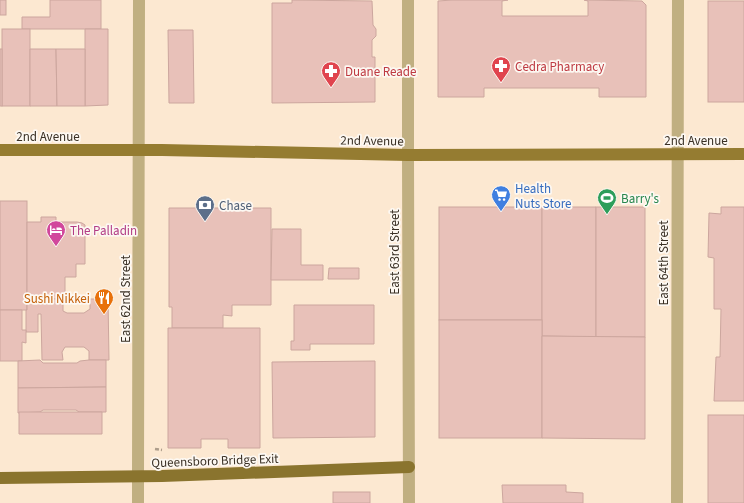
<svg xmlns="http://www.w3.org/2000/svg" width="744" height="503" viewBox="0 0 744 503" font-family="'Source Sans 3',sans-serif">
	<rect width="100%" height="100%" fill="#fce8d1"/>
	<!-- building -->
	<g fill="#e8c1b9" stroke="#cca69e">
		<rect x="0" y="0" width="6" height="15"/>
		<polygon points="50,0 101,0 101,29 22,29 22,17 50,17"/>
		<polygon points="292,0 372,1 373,25 376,29 376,36 372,40 372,57 375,57 375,102 272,103 272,3 292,3"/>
		<polygon points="452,0 508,0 502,1 502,16 588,16 588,1 584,0 642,1 646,5 646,97 599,97 599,88 484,88 484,97 438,97 438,1"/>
		<rect x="708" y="1" width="36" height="101"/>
		<rect x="2" y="29" width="28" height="77"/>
		<polygon points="85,29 108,29 108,105 85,106"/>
		<polygon points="168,30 193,30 194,103 169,103"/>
		<rect x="0" y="49" width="2" height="57"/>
		<polygon points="30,49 56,49 57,106 30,106"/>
		<polygon points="56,49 85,49 85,106 57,106"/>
		<rect x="0" y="201" width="27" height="109"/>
		<rect x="439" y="207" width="103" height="113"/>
		<polygon points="542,207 596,207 596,337 542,336"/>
		<rect x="596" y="207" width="49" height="130"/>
		<polygon points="721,207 744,207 744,401 714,401 716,357 720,357 721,309 714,309 714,258 708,257 709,213 721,214"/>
		<polygon points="169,208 271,208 271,305 232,305 232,316 223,315 223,328 172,328 172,307 169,307"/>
		<polygon points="41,217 56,217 56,222 77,222 82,223 85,225 85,264 76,264 76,277 65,277 65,299 44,299 44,302 27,302 27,222 41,222"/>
		<polygon points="272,229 301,229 301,265 323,265 323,280 271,280"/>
		<polygon points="329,268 359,268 359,279 328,279"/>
		<polygon points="44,299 63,299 63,311 67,313 84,313 90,309 90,299 108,299 109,360 89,360 89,351 84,347 65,347 62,352 63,360 42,360 41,314 38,314 38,332 26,332 26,310 27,310 27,302 44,302"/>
		<polygon points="294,305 374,305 374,344 310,344 310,350 291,350 291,341 294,341"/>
		<polygon points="0,310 22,310 22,330 26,330 26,343 22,342 22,361 0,361"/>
		<rect x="439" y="320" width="103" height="118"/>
		<polygon points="168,328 260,328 260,448 228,448 228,439 201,439 201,448 168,448"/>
		<polygon points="542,336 645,337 645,439 542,438"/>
		<polygon points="40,360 43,363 77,363 80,361 89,360 106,360 106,387 18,388 18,361"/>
		<polygon points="375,361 375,437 273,438 272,362"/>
		<polygon points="106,387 106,412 79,412 76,410 43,410 40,412 18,413 18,388"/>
		<polygon points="102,412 102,434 19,434 19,412"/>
		<rect x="708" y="415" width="36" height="88"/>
		<polygon points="502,485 566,485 566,492 583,493 583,503 503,503"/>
		<rect x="333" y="492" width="37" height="11"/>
	</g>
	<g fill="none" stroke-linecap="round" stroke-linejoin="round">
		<!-- path -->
		<polyline stroke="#ad9d8b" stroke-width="2.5" stroke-dasharray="4 2" stroke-linecap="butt" points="155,449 162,450"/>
		<!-- minor -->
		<g stroke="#c0af81" stroke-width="12">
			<polyline points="408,0 408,155"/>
			<polyline points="138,477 139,0"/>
			<polyline points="677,503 678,0"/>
		</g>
		<!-- tertiary -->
		<g stroke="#c0af81" stroke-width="12">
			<polyline points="408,155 409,503"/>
			<polyline points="138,477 138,503"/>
		</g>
		<!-- primary -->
		<polyline stroke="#957c31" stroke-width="12" points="0,150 162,150 408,155 744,154"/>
		<!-- trunk -->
		<polyline stroke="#8a742e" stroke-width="12" points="0,478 162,476 409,467"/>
	</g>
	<!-- icons -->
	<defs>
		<g id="pharmacy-pin" transform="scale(1)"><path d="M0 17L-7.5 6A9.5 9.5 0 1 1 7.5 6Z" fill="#e0444e" stroke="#fdf8f2"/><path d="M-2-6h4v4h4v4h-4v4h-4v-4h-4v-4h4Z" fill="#fff"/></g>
		<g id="supermarket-pin" transform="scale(1)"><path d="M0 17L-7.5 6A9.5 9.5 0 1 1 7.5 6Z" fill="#3f7fe0" stroke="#fdf8f2"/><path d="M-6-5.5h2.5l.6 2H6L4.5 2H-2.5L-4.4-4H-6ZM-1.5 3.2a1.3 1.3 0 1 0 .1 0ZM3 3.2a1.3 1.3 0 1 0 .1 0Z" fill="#fff"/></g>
		<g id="stadium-pin" transform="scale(1)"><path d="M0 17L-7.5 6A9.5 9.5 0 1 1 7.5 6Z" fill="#2e9e5b" stroke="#fdf8f2"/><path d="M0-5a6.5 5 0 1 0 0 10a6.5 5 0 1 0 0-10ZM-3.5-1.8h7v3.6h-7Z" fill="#fff"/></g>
		<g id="bank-pin" transform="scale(1)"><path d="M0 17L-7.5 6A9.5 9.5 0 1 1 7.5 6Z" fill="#5c6f8a" stroke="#fdf8f2"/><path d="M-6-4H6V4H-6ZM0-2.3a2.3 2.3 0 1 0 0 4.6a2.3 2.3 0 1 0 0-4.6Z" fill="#fff"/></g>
		<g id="hotel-pin" transform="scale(1)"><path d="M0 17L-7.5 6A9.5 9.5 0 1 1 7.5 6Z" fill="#d1479c" stroke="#fdf8f2"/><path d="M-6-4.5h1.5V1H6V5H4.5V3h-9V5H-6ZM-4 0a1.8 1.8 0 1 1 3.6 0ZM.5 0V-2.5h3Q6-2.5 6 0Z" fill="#fff"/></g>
		<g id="restaurant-pin" transform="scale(1)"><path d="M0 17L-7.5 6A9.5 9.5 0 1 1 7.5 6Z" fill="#e8710a" stroke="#fdf8f2"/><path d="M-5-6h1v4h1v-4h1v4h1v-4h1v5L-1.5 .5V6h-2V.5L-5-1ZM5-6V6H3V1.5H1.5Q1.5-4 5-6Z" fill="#fff"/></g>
	</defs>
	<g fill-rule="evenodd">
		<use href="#pharmacy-pin" x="501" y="66"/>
		<use href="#pharmacy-pin" x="331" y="71"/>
		<use href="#supermarket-pin" x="501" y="195"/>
		<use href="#stadium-pin" x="607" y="198"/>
		<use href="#bank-pin" x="205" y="205"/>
		<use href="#hotel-pin" x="56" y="230"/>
		<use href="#restaurant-pin" x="104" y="298"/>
	</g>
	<g text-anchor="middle" stroke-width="3.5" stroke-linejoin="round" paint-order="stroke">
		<!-- health labels -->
		<g font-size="13" fill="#be3a42" stroke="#fdf8f2" text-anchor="start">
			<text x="515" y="71">Cedra Pharmacy</text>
			<text x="345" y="76">Duane Reade</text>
		</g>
		<!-- street labels -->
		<g font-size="13" fill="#3a3025" stroke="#fdf8f2">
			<text x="48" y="141">2nd Avenue</text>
			<text transform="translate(372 140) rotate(1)" y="5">2nd Avenue</text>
			<text x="696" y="145">2nd Avenue</text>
			<text transform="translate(394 252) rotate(-90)" y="5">East 63rd Street</text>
			<text transform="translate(663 263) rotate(-90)" y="5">East 64th Street</text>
			<text transform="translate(125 299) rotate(-90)" y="5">East 62nd Street</text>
			<text transform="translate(215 460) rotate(-2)" y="5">Queensboro Bridge Exit</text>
		</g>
		<!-- shop labels -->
		<g font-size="13" fill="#366cbe" stroke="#fdf8f2" text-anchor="start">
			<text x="515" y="193">Health<tspan x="515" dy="15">Nuts Store</tspan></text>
		</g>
		<!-- leisure labels -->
		<g font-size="13" fill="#27864d" stroke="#fdf8f2" text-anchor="start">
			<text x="621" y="203">Barry's</text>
		</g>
		<!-- service labels -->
		<g font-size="13" fill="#4e5e75" stroke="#fdf8f2" text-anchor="start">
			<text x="219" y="210">Chase</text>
		</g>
		<!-- hotel labels -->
		<g font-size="13" fill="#b23c85" stroke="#fdf8f2" text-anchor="start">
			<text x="70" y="235">The Palladin</text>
		</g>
		<!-- food labels -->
		<g font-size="13" fill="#c56008" stroke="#fdf8f2" text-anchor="end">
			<text x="90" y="303">Sushi Nikkei</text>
		</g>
	</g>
</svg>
